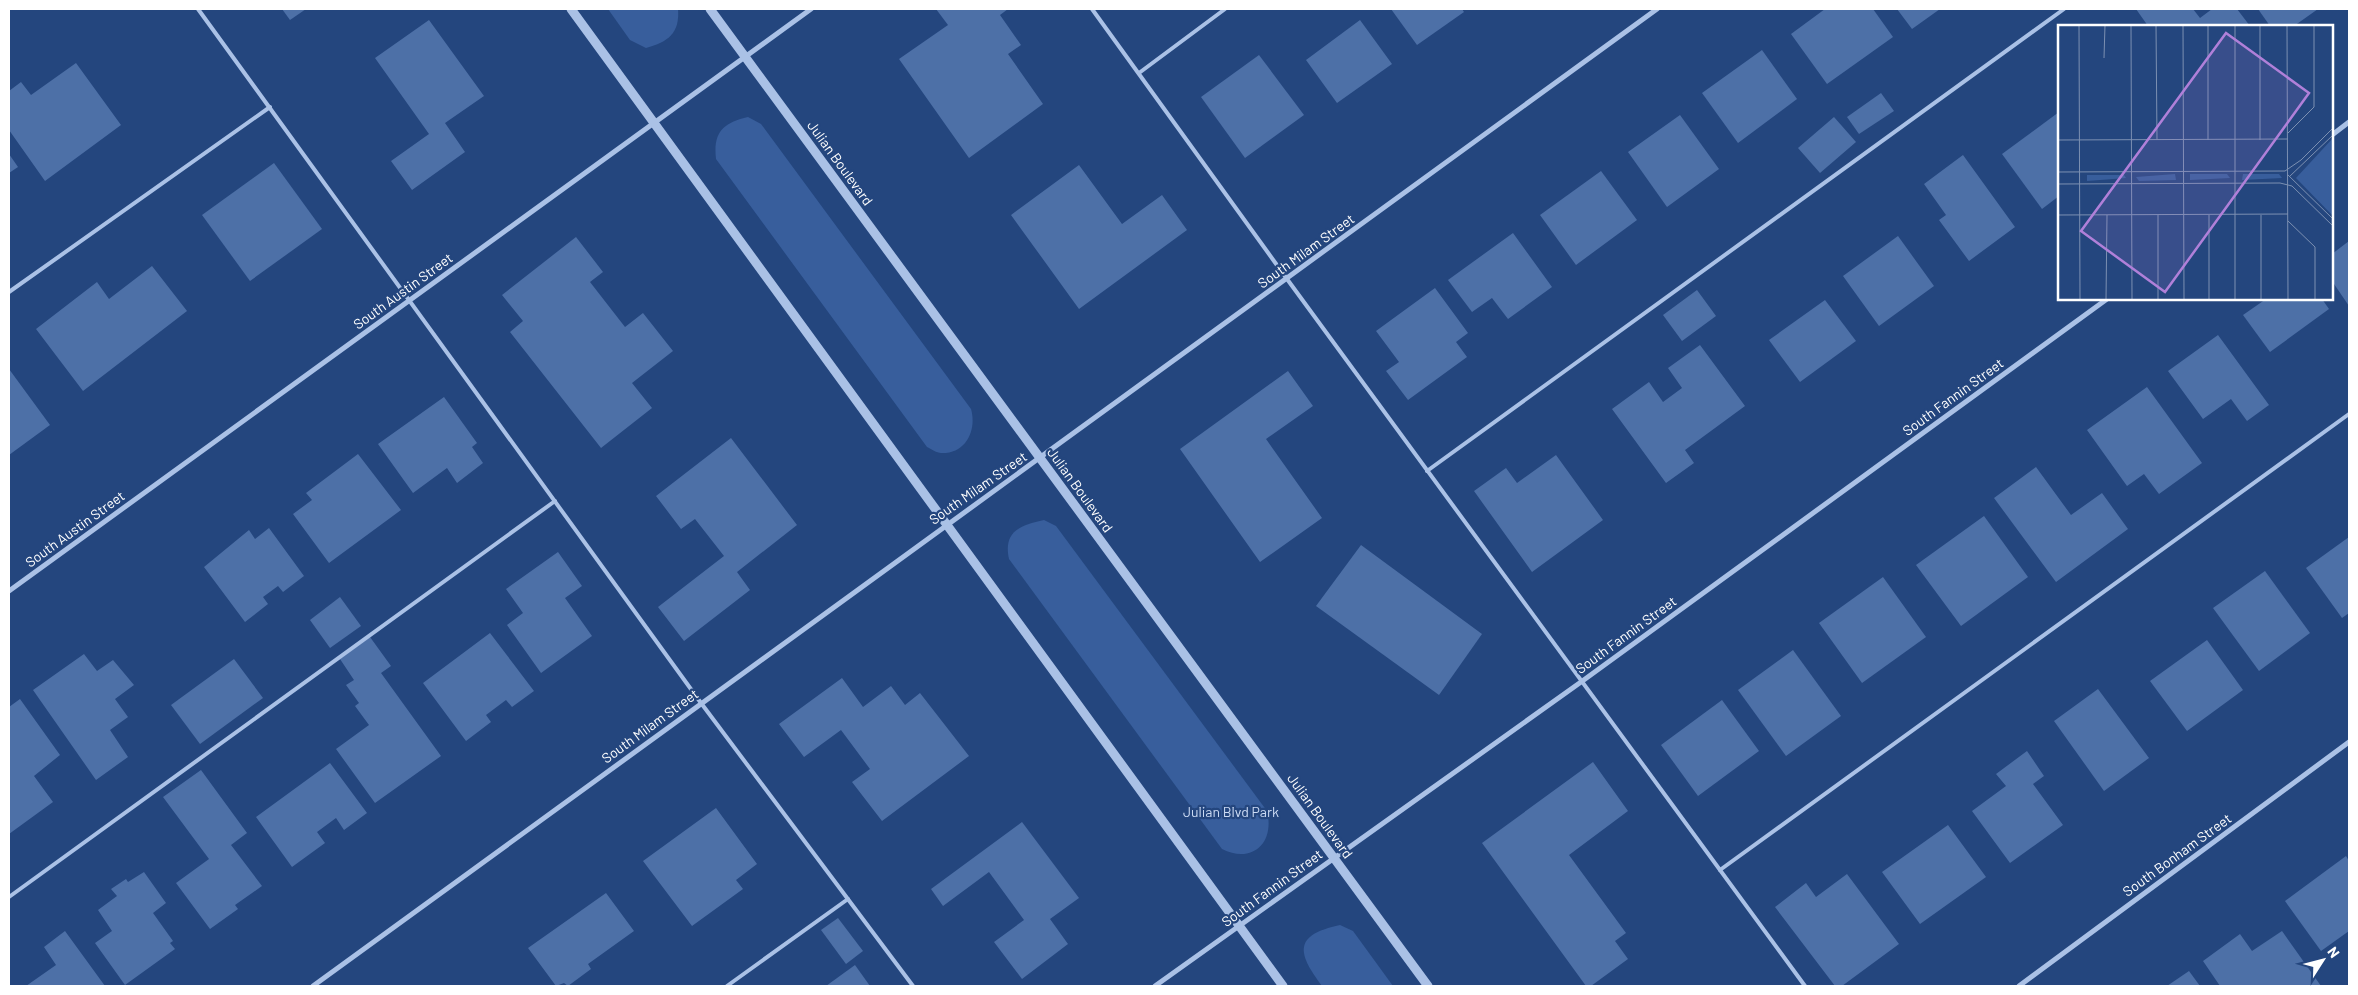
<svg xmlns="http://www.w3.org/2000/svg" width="2358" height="995" viewBox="0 0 2358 995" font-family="Barlow,sans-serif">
	<rect width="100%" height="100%" fill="#24467e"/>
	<!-- green -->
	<g fill="#385e9c">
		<path d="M608 9H678C680 33 668 42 646 48L630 40Z"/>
		<path d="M748 117 761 124 971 409C977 430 966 454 941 453 937 453 931 449 927 447L716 159C713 132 723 123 748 117Z"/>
		<path d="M1044 520 1056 526 1267 811C1275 843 1252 864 1222 849L1009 559C1003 532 1020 525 1044 520Z"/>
		<path d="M1340 925 1353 931 1393 986H1322C1297 953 1293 935 1340 925Z"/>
	</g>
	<!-- building -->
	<g fill="#4d70a7">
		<polygon points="282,9 306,9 290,20"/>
		<polygon points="936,9 1008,9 1000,15 1021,45 1008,54 1043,104 969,158 899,59 948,25"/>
		<polygon points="1391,9 1462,9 1464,12 1417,45"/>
		<polygon points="1825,9 1873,9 1893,37 1827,84 1791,34"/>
		<polygon points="1897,9 1940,9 1912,29"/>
		<polygon points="2136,9 2193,9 2200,18 2212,9 2237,9 2250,26 2148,26"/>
		<polygon points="2258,9 2318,9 2294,26 2270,26"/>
		<polygon points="429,20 484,96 445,123 465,152 412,190 391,161 429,134 375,58"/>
		<polygon points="1360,20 1392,64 1337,103 1306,60"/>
		<polygon points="1762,50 1797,99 1738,143 1702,93"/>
		<polygon points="1259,55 1304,115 1245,158 1201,97"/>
		<polygon points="76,63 121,125 45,181 9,130 9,91 21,82 31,95"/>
		<polygon points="1881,93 1894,111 1859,134 1847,117"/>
		<polygon points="2059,112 2059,196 2042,209 2002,154"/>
		<polygon points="1680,115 1719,169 1667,207 1628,152"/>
		<polygon points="1834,117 1856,142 1820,173 1798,148"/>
		<polygon points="9,154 18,167 9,173"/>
		<polygon points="1963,155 2015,227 1969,261 1939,220 1946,215 1924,184"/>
		<polygon points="274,163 322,229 250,281 202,215"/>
		<polygon points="1079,165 1122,224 1162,195 1187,230 1079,309 1011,215"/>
		<polygon points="1601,171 1637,220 1576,265 1540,215"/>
		<polygon points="1513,233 1552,287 1508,319 1492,298 1472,312 1448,280"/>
		<polygon points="1898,236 1934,286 1879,326 1843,276"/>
		<polygon points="576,237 603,272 590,282 625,327 643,313 673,351 632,383 652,408 601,448 510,332 523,321 502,295"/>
		<polygon points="2349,241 2349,306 2332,281 2332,254"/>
		<polygon points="152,266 187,311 83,391 36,329 97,282 109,299"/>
		<polygon points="1435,288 1468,333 1456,342 1467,357 1408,400 1386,371 1399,362 1376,331"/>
		<polygon points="1697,290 1716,316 1682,341 1663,315"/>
		<polygon points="2266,299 2322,299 2329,309 2270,352 2243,315"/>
		<polygon points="1825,300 1856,341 1800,382 1769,340"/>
		<polygon points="2218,335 2269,405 2247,421 2231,399 2203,419 2168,371"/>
		<polygon points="1700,345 1745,406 1685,450 1694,463 1666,483 1612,409 1649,382 1663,402 1682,388 1668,368"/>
		<polygon points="9,369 50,425 9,455"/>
		<polygon points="1288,371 1313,406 1266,439 1322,518 1260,562 1180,449"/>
		<polygon points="2147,387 2202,463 2159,494 2144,474 2127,486 2087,430"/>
		<polygon points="444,397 477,443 472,447 483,463 457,483 447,468 413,493 378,444"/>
		<polygon points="731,438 797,525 737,572 750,590 684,641 658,607 724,556 695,519 681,529 656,496"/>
		<polygon points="358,454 401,510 329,563 293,514 312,500 306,493"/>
		<polygon points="1556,455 1603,520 1532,572 1474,491 1506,468 1517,483"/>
		<polygon points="2036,467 2071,515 2102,493 2128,529 2056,582 1994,498"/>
		<polygon points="1984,516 2028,577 1961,626 1916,565"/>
		<polygon points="269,528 304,576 283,592 278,586 263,597 268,604 245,622 204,567 249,530 255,539"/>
		<polygon points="2349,537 2349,613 2342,618 2306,568"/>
		<polygon points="1361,545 1482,634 1439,695 1316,606"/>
		<polygon points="558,552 582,586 565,598 592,636 541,673 507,625 523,613 506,589"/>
		<polygon points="2265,571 2310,633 2259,671 2213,608"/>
		<polygon points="1883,577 1926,637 1862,683 1819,623"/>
		<polygon points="340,597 361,626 330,648 310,620"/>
		<polygon points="490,633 534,691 512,707 506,700 486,715 491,722 466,741 423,683"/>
		<polygon points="370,637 391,666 381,673 441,756 375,803 336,749 369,725 355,706 359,703 346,685 354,680 340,659"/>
		<polygon points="2207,640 2243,690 2187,731 2150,681"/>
		<polygon points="1793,650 1841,716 1786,756 1738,690"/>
		<polygon points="84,654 97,671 113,660 134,685 115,699 128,717 110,730 128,757 96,780 33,690"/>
		<polygon points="234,659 263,698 200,744 171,705"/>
		<polygon points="842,678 863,707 891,686 905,705 920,693 969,756 882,821 852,782 870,769 841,730 804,757 779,724"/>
		<polygon points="2098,689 2149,758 2104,791 2054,721"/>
		<polygon points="20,699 60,755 34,776 53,802 9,834 9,707"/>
		<polygon points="1722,700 1759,751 1698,796 1661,745"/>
		<polygon points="2027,751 2044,776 2033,784 2063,825 2010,863 1972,811 2006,786 1996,774"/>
		<polygon points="1593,762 1628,811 1569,855 1626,933 1615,941 1628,959 1591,986 1586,986 1482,843"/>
		<polygon points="330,763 367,813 344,830 336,818 317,832 325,843 292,867 256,817"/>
		<polygon points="201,770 247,833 231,845 262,886 235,905 238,909 210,929 176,883 209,859 163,797"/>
		<polygon points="716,808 757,864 736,880 743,889 692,926 643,861"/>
		<polygon points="1022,822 1079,898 1050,919 1068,944 1022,979 994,942 1024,920 989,872 943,906 931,889"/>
		<polygon points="1948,825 1986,877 1920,924 1882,872"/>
		<polygon points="2346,856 2349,861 2349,931 2321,951 2285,901"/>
		<polygon points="144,872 166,903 153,913 173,941 170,943 175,949 125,985 95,943 112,931 98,910 117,896 111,889 126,879 128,882"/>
		<polygon points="1847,874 1899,944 1842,986 1835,986 1775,907 1806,883 1816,897"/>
		<polygon points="606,893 634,931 588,964 591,969 568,986 564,983 556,986 528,948"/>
		<polygon points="838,918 863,951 846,964 821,930"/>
		<polygon points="65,931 105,986 26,986 56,965 44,947"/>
		<polygon points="2282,931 2321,986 2220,986 2203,961 2240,934 2252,951"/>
		<polygon points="855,965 870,986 826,986"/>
		<polygon points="2189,971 2200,986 2167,986"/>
	</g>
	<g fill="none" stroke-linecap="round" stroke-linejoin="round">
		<!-- service -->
		<g stroke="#aac1e6" stroke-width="4">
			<polyline points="198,9 701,703 913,986"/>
			<polyline points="1092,9 1287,279 1805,986"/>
			<polyline points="1139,73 1225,9"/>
			<polyline points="9,292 270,107"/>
			<polyline points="1427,471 2064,9"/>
			<polyline points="1720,870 2349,414"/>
			<polyline points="9,897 555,501"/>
			<polyline points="727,986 848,899"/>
		</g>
		<!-- minor -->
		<g stroke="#aac1e6" stroke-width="5">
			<polyline points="2332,135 2349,122"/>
			<polyline points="9,591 811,9"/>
			<polyline points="313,986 1657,9"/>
			<polyline points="1155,986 1581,682 2107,299"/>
			<polyline points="2019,986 2349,742"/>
		</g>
		<!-- tertiary -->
		<g stroke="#aac1e6" stroke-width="9">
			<polyline points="571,9 1283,986"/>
			<polyline points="710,9 1428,986"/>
		</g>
	</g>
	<g text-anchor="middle" stroke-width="4.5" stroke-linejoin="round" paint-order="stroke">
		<!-- street labels -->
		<g font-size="14" fill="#fff" stroke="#24467e">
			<text transform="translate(840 163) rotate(54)" y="5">Julian Boulevard</text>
			<text transform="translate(1306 251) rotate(-36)" y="5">South Milam Street</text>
			<text transform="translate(403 291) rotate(-36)" y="5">South Austin Street</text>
			<text transform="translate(1953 397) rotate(-36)" y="5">South Fannin Street</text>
			<text transform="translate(978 488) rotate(-35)" y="5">South Milam Street</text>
			<text transform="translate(1080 490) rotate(54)" y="5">Julian Boulevard</text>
			<text transform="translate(75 529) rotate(-36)" y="5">South Austin Street</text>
			<text transform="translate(1626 635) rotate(-36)" y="5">South Fannin Street</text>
			<text transform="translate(650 726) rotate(-36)" y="5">South Milam Street</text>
			<text transform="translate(1320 816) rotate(54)" y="5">Julian Boulevard</text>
			<text transform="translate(2177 855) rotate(-36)" y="5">South Bonham Street</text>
			<text transform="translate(1272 888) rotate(-36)" y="5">South Fannin Street</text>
		</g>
		<!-- park labels -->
		<g font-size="14" fill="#cddcf5" stroke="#24467e">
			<text x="1231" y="817">Julian Blvd Park</text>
		</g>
	</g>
	<!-- overview -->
	<g transform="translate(2058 25)">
		<rect width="275" height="275" fill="#24467e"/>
		<path d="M275 113V191L238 153ZM117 149 118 155 81 156 78 152ZM132 149H169L172 153 132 155ZM185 149H221L224 153 184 155ZM29 150H66L68 153 29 156Z" fill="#385e9c"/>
		<path fill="none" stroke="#7c90b2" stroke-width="1" d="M21 0 22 275M73 0 74 275M98 0 99 115M125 0 126 275M150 0V115M177 0V275M229 0 230 275M46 33 47 0M230 108 256 82V0M0 115 230 114M202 115V0M0 147 227 146 243 135 275 103M229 149 275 194M231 152 275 110M0 159 222 158 234 161 275 201M0 190 230 189M100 190V275M203 190V275M230 196 257 222V275M48 275 49 190M151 275V190"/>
		<path fill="#b080d9" fill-opacity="0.15" stroke="#b080d9" stroke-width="2.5" d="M168 8 251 68 107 267 23 206Z"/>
		<rect width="275" height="275" fill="none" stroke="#fff" stroke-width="2.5"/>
	</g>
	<!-- border -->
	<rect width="2358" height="995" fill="none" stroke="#ffffff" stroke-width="20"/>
	<!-- north arrow -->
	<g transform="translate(2323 960) rotate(54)" stroke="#24467e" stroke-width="4" paint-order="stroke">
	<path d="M0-4L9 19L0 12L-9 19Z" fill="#ffffff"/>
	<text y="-8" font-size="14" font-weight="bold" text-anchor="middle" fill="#ffffff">N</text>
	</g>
</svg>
